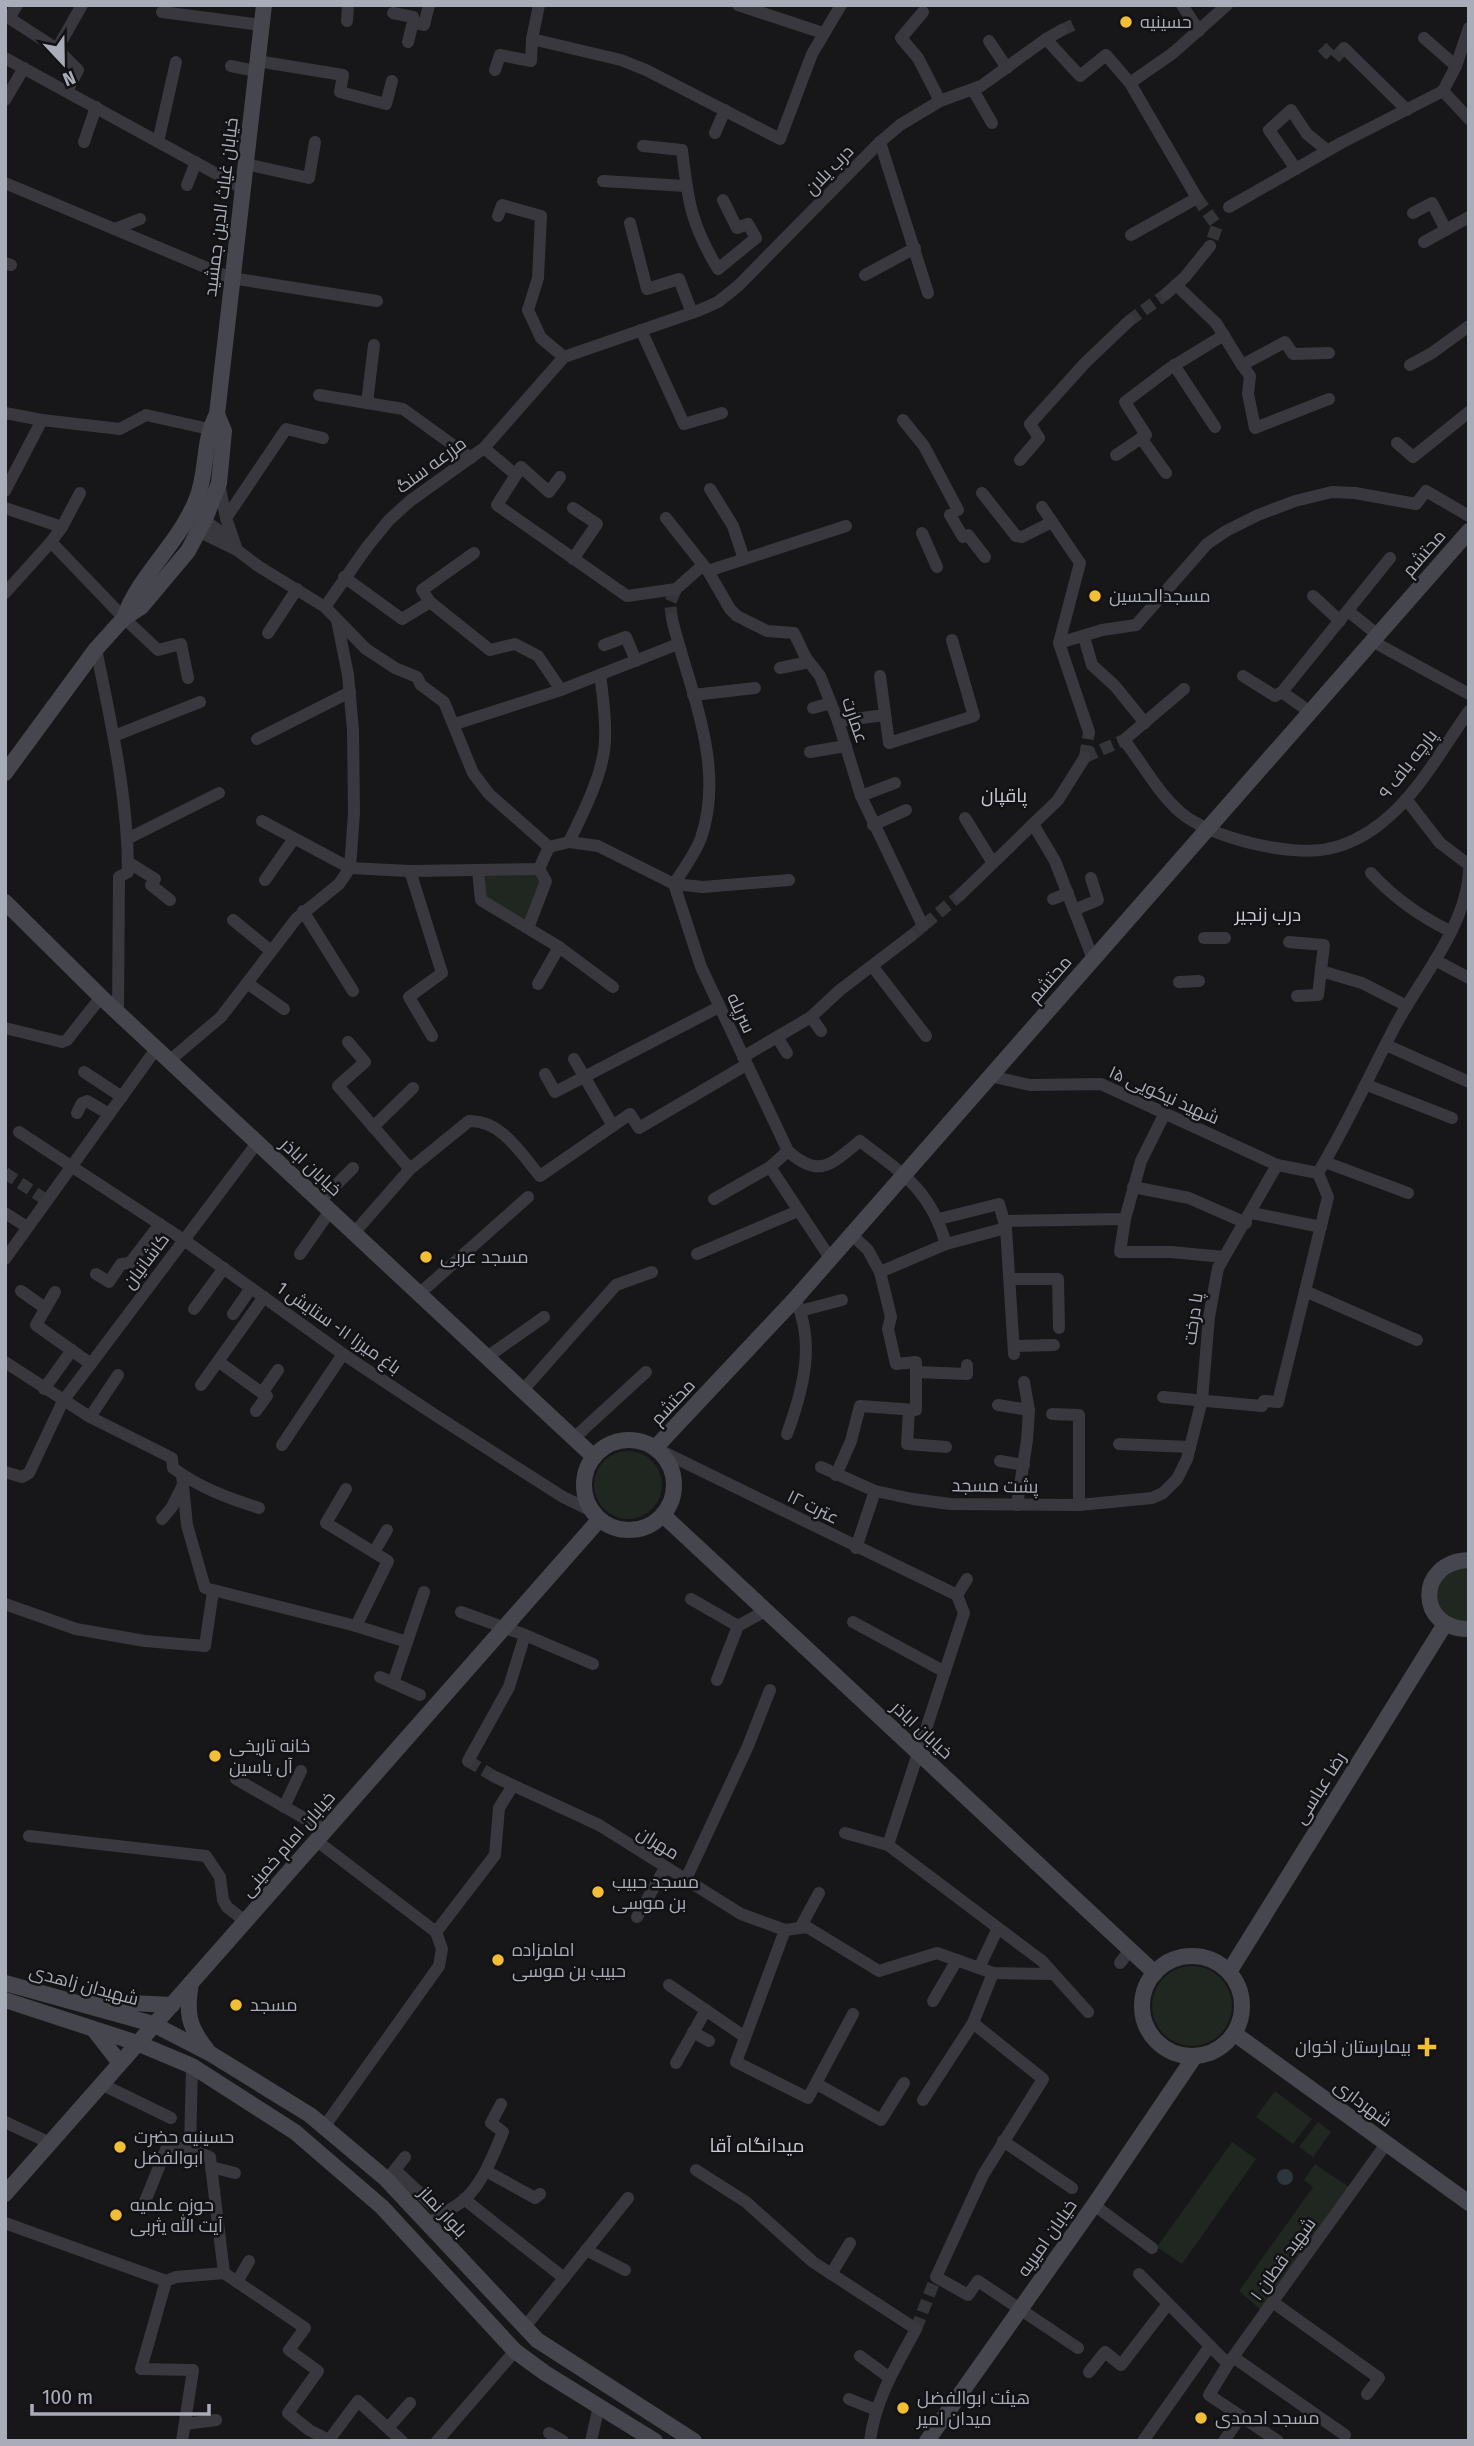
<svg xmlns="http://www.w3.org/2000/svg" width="1474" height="2446" viewBox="0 0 1474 2446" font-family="'Fira Sans Condensed',Cairo,sans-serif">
	<rect width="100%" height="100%" fill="#171719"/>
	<!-- green -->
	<g fill="#1f2720">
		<polygon points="539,869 546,881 528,928 481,900 478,871"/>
		<circle cx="628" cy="1485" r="34"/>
		<path d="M1469 1567V1623L1449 1620C1432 1599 1432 1593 1448 1571Z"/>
		<circle cx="1192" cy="2006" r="40"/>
		<polygon points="1275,2091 1312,2119 1293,2144 1256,2117"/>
		<polygon points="1318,2122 1331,2132 1313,2157 1299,2147"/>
		<polygon points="1232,2142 1256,2159 1182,2264 1157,2247"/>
		<polygon points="1315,2164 1349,2187 1261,2310 1239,2291 1313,2187 1304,2180"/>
	</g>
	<!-- water -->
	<circle fill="#2d353d" cx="1285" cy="2177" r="8"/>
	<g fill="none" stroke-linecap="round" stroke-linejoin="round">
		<!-- street-tunnel -->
		<g stroke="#343539" stroke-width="12" stroke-dasharray="12 6" stroke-linecap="butt">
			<polyline points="1062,30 1075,24"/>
			<polyline points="1322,47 1334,59 1344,48"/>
			<polyline points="1197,198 1217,226 1210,246"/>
			<polyline points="1129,321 1166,294"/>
			<polyline points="672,619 670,603 676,589"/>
			<polyline points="1085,757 1124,740"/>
			<polyline points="1085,757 1089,732"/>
			<polyline points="911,936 960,895"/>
			<polyline points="5,1173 46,1200"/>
			<polyline points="468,1761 495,1777"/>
			<polyline points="916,2329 936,2277"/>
		</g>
		<!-- street -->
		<g stroke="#38383e" stroke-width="12">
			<polyline points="17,5 9,18 57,49 78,70 67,91"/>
			<polyline points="738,5 823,33"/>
			<polyline points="1182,5 1199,31"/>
			<polyline points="162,12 261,25"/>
			<polyline points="923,12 901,38 918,58 940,101"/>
			<polyline points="393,13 413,17 413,22"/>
			<polyline points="347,21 348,5"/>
			<polyline points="1424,38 1456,66"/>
			<polyline points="532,39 621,60 646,70 780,139 812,54 841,5"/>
			<polyline points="1046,39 1062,30"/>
			<polyline points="989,41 1007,68"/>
			<polyline points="408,42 413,22 424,25 429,5"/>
			<polyline points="1344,48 1407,110"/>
			<polyline points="57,49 82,5"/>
			<polyline points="5,58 244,189"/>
			<polyline points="257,61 343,75 340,92 386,104 392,81"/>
			<polyline points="231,66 256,71"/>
			<polyline points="495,70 500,55 531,61 532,39 539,5"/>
			<polyline points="1130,83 1197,198 1131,235"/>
			<polyline points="973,90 992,123"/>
			<polyline points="1443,91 1456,66 1469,28"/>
			<polyline points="1443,91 1469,119"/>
			<polyline points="5,100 24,68"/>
			<polyline points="715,133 725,110"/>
			<polyline points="84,142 96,107"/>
			<polyline points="158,142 176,62"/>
			<polyline points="880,142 928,293"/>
			<path d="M643 146 682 150C688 202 691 224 718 269L756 238 748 224 737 228 723 200"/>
			<polyline points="246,164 309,178 315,142"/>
			<polyline points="1296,169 1269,130 1291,110 1307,134 1327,150"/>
			<polyline points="603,181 686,186"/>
			<polyline points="5,183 231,278 377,301"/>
			<polyline points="187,185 196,162"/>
			<polyline points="1229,207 1341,143 1443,91"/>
			<polyline points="1413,213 1432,203 1446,230"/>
			<polyline points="498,216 502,205 541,216 538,278 528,310 541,338 564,357"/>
			<polyline points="630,223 647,289 679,279 692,313"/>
			<polyline points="115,229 140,219"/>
			<polyline points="1424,242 1469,217"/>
			<polyline points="5,263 11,265"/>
			<polyline points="865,275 915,248"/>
			<polyline points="1176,285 1216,323 1242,365 1285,342 1293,354 1329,353"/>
			<polyline points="1166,294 1185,277 1210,246"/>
			<polyline points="641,330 684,424 722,413"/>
			<polyline points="1174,365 1215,427"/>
			<polyline points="1242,365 1250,376 1248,394 1255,428 1329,399"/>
			<polyline points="1410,365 1432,353 1469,326"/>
			<polyline points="319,395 403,409 471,458"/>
			<polyline points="367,403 374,345"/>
			<polyline points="5,413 42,420 120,429 146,415 209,429"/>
			<polyline points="903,420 924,446 958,510"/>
			<polyline points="1141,438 1166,473"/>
			<polyline points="1397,443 1413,457 1469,412"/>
			<polyline points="484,448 516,475"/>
			<polyline points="1116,455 1146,435 1125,402 1170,368 1224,335"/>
			<polyline points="1020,460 1039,438 1030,424 1085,363 1129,321"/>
			<polyline points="560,477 549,492 521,467 497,505 627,596 676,589 703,565"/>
			<polyline points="219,483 226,518 237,550"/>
			<polyline points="710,489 733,526 744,559"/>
			<polyline points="5,491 42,420"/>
			<polyline points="80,493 62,527 51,542 124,618 158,650 181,644 188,678"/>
			<polyline points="982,493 1016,536 1022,537 1052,522"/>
			<polyline points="1042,507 1080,563 1059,643"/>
			<polyline points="5,508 62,527"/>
			<polyline points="573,508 597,524 573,559"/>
			<polyline points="950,515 963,537 968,535 985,557"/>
			<polyline points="198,516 228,537 233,544"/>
			<polyline points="226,518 286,429 323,438"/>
			<polyline points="666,518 708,571 730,609 737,616 767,631 794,633 806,658 820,676 838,721 861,796 923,926"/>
			<polyline points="192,528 237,550 258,566 325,607 366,649 395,668 417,677 421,685 444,702 473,773 489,794 549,847"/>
			<polyline points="922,533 937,567"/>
			<polyline points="708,571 846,526"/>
			<polyline points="344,577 402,619 430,602 490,650 515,644 538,656 561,690"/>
			<polyline points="5,593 51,542"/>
			<polyline points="1313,596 1340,621"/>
			<polyline points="430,602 422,590 474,553"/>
			<polyline points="325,607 367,547 389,520 410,501 484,448 564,357 700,310 718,302 738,286 880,142 900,125 940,101 981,86 1046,39 1080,76 1106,55 1130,83 1173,53 1227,5"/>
			<polyline points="1348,611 1378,635"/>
			<path d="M672 619C689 689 726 765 701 838 695 854 683 870 674 884"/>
			<polyline points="268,633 297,589"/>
			<polyline points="1084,637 1092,665 1115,686 1145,723"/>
			<polyline points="1372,641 1469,694"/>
			<polyline points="604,645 626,637 636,661"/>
			<path d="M96 649C111 722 128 797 128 872L119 877 118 1013"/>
			<polyline points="780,668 809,662"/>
			<polyline points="880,676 889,743 974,716 952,640"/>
			<polyline points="1243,676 1275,696 1282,692 1310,712"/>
			<path d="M1184 689 1124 740C1142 763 1158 793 1180 812 1208 837 1290 857 1327 849 1345 846 1365 836 1380 824 1417 796 1442 749 1469 711"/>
			<polyline points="1282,692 1390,558"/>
			<polyline points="693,695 755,688"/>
			<polyline points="813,708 831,703"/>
			<polyline points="838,721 885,715"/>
			<polyline points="455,724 561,690 678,644"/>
			<polyline points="1089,732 1059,643 1102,630 1136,625 1207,544 1226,531 1258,515 1295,501 1332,492 1355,493 1416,504 1426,491 1469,516"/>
			<polyline points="114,736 200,702"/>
			<polyline points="257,739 350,692"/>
			<polyline points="810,752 846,746"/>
			<polyline points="861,796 895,783"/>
			<polyline points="1406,799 1440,843 1469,865"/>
			<polyline points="965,818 993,863"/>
			<polyline points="262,821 350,868 410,871 539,869 549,847"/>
			<polyline points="1033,824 1055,861 1093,959"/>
			<polyline points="873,825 906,810"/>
			<polyline points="127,839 219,793"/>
			<path d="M569 842C583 813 604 773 605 740 606 719 603 696 600 675"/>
			<polyline points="549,847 569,842 598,846 674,884 703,887 789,880"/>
			<polyline points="128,862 155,879 151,885 170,900"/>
			<polyline points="410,871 442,973 409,997 432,1036"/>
			<polyline points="478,871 481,900 559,947 613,987"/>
			<path d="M1371 873C1394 898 1419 916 1450 931"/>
			<polyline points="265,880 293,840"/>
			<path d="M674 884 701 967 788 1151C820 1180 832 1163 860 1141 903 1174 930 1189 946 1244"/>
			<polyline points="960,895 1058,800 1085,757"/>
			<polyline points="1053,899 1068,893"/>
			<polyline points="1074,910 1098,900 1091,878"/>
			<polyline points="303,911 353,991"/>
			<polyline points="233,920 271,951"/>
			<polyline points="528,928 546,881 539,869"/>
			<polyline points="1204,938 1225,938"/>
			<polyline points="1289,942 1324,945 1318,995 1297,996"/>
			<polyline points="1435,960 1469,978"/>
			<polyline points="873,967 926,1036"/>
			<polyline points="1321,971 1362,983 1407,1006"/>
			<polyline points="1179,982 1199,981"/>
			<polyline points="247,983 284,1009"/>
			<polyline points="538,984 559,947"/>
			<polyline points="811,1017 821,1031"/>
			<polyline points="5,1028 62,1042 67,1040 101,997"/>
			<polyline points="777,1037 787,1053"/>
			<polyline points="348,1042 365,1062 338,1086 410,1169"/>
			<polyline points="1386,1045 1469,1082"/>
			<polyline points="743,1057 811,1017 840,990 911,936"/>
			<polyline points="574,1059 613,1126"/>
			<polyline points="169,1061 221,1017 296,919 339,884 350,868 354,813 353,730 348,675 337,620"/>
			<polyline points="84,1072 122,1097"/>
			<polyline points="545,1074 555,1092 719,1007"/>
			<path d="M990 1076 1030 1085 1101 1084 1277 1165 1318 1173C1346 1127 1368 1078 1393 1030 1418 981 1467 927 1469 870"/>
			<polyline points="1367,1085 1452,1118"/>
			<polyline points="77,1113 82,1103 87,1101 109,1114"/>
			<polyline points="1165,1113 1141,1161 1125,1219 1120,1252 1171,1252 1224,1257"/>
			<polyline points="373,1127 413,1088"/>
			<polyline points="19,1132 184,1240 343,1354 435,1415 563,1497 592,1511"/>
			<polyline points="788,1151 770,1167 830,1258"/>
			<polyline points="1325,1162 1408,1193"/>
			<polyline points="1133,1187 1189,1198 1246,1223"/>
			<polyline points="714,1199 770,1167"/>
			<polyline points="320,1201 353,1168"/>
			<polyline points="5,1213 27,1227"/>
			<polyline points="1252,1213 1321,1227"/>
			<polyline points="939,1219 999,1204 1006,1228 1014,1354"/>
			<polyline points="1004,1221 1125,1219"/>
			<path d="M354 1233 410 1169 469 1121C502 1120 521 1154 540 1176L630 1114 639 1128 746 1065"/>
			<polyline points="300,1254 330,1211"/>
			<polyline points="697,1254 798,1211"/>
			<polyline points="5,1259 156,1049"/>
			<polyline points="880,1272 946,1244 1006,1228"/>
			<polyline points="96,1274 109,1282 121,1264 130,1263 160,1224"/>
			<polyline points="1010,1279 1058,1279 1059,1328"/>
			<polyline points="21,1291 45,1308"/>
			<polyline points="1305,1291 1417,1340"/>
			<polyline points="55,1292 36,1325 91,1364"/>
			<polyline points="419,1294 528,1197"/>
			<polyline points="194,1309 224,1268"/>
			<polyline points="800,1311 842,1300"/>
			<polyline points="233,1314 251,1288"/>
			<polyline points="1014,1346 1054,1345"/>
			<polyline points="487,1357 544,1317"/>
			<path d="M5 1362 90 1417 172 1458 173 1468C200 1488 228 1498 259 1508"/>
			<polyline points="219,1362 262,1393 278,1370"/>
			<polyline points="916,1372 967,1374 967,1365"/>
			<polyline points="201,1385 264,1297"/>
			<polyline points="44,1389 72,1350"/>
			<polyline points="523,1390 616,1285 652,1272"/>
			<polyline points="1163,1397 1262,1406 1264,1401 1278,1402 1328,1197 1318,1173"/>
			<polyline points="998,1405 1029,1410"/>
			<polyline points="909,1410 907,1444 946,1447"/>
			<polyline points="256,1411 267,1396 262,1393"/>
			<polyline points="1052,1414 1079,1415 1079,1505"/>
			<polyline points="90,1417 118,1375"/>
			<path d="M787 1434C803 1390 816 1343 795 1299"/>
			<polyline points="574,1438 646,1372"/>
			<polyline points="1119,1444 1190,1447"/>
			<polyline points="282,1445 343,1354"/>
			<polyline points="655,1448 957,1595"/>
			<polyline points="1000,1461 1024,1465"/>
			<polyline points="821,1467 875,1491 913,1499 950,1504 1079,1505 1152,1498 1163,1493 1177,1479 1187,1459 1202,1400 1209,1317 1218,1268 1277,1165"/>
			<polyline points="5,1472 22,1477 29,1473 63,1401 257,1143"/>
			<polyline points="182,1475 187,1525 205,1588 356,1626 407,1642"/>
			<polyline points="836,1475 851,1441 860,1406 916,1410 916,1362 896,1364 888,1329 891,1317 880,1272 868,1250 851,1234"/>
			<polyline points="346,1489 326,1523 388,1561 356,1626"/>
			<polyline points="1017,1505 1027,1440 1029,1410 1024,1382"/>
			<polyline points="162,1519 172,1507 182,1487"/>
			<polyline points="856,1548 875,1491"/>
			<polyline points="374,1552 387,1530"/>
			<polyline points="957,1595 967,1579"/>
			<polyline points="691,1599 738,1626"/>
			<polyline points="5,1604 76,1629 145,1641 205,1646 213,1591"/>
			<polyline points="461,1612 525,1635 593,1664"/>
			<polyline points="853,1622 945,1672"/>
			<polyline points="380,1677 420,1695"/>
			<polyline points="717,1680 738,1626 765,1611"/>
			<polyline points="393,1683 424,1592"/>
			<polyline points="468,1761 509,1687 525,1635"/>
			<polyline points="495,1777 599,1825 741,1914 785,1930 807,1927 879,1971 937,1953 993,1973 1052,1974"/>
			<polyline points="236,1779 325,1830"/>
			<polyline points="284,1807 301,1771"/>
			<polyline points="845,1833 888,1845 1042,1961 1088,2012"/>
			<polyline points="29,1836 206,1856 220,1877 223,1900 227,1907 245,1921"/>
			<polyline points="317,1841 436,1932 495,1855 499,1808 512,1787"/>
			<polyline points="888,1845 964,1613 957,1595"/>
			<polyline points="685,1881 748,1746 770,1690"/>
			<polyline points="637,1917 665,1868"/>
			<polyline points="800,1928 819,1893"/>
			<polyline points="785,1930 736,2062 808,2098 853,2014"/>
			<polyline points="1120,1963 1130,1950"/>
			<polyline points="979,1968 998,1928"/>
			<polyline points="669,1985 745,2037"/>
			<polyline points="933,2001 957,1960"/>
			<polyline points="973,2023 1043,2079 983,2175 936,2277 968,2295 978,2281 1078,2348"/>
			<polyline points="693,2032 709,2041"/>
			<polyline points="676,2063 706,2010"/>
			<polyline points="101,2084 171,2118"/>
			<polyline points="817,2084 881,2120 904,2083"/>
			<polyline points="923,2100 973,2023 993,1973"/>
			<polyline points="5,2122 50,2143"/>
			<polyline points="324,2127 439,1966 442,1949 436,1932"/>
			<polyline points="1003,2141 1072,2188"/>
			<polyline points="190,2149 192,2066"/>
			<polyline points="211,2167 235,2173"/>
			<polyline points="395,2170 441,2213"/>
			<path d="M696 2170 746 2202 813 2262 916 2329C897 2365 875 2399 870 2441"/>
			<polyline points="486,2171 535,2198 540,2194"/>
			<polyline points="390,2176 405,2157"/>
			<polyline points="464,2199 564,2278"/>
			<polyline points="144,2204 167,2147 190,2149 210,2157 224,2273 176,2277 166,2281"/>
			<polyline points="1094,2205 1152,2248"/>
			<polyline points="5,2223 166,2281"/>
			<path d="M428 2224C439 2214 454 2209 465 2199 484 2181 493 2155 503 2132L491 2123 501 2104"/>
			<polyline points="586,2250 625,2270"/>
			<polyline points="224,2273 305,2328 289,2350 318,2371 288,2413 309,2430 329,2440 358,2401 402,2441"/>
			<polyline points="831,2274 850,2243"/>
			<polyline points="1139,2274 1228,2364"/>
			<polyline points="166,2281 141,2369 193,2370 182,2441"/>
			<polyline points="237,2282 249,2261"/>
			<polyline points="1274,2303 1379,2378 1367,2394"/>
			<polyline points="524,2328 628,2198"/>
			<polyline points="860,2356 890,2378"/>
			<polyline points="1233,2357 1345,2435"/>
			<polyline points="1089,2372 1105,2352 1121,2365 1168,2304"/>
			<polyline points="849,2399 876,2410"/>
			<polyline points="185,2424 216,2420"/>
			<polyline points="388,2428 410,2403"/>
			<polyline points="549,2433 563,2441"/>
			<polyline points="437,2441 515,2351"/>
			<polyline points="591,2441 599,2406"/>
			<polyline points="1143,2441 1210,2346"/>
			<polyline points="1224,2441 1241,2416"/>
			<polyline points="1278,2441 1209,2395 1228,2364 1386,2144"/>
		</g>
		<!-- secondary -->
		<g stroke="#46474e" stroke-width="16">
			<path d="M124 618C140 573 180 543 197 498 208 470 202 442 217 414L264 5"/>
			<polyline points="5,773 96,649 124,618 141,607 188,551 205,519 219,483 224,431 217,414"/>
			<polyline points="5,902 101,997 594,1457"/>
			<circle cx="629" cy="1485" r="45"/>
			<polyline points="655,1448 795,1299 1469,531"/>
			<polyline points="663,1515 1155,1973"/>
			<path d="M1469 1560C1415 1562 1417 1630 1469 1629"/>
			<circle cx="1192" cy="2006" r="50"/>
			<polyline points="1229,1972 1445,1624"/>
			<polyline points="5,1983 153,2024 211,2054 310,2115 385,2178 537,2340 694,2441"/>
			<path d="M191 1983C186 2013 188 2026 207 2050"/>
			<polyline points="5,2000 137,2043 192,2066 295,2132 382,2207 515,2351 545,2373 655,2441"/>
			<polyline points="90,2001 172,2005"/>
			<polyline points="95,2031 120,2063"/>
			<polyline points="1235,2034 1469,2203"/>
			<polyline points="5,2194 599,1520"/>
			<polyline points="927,2441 1094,2205 1195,2056"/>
		</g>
	</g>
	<!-- markers -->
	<g fill="#f2be36" stroke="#121214" stroke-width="2.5">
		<circle cx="1126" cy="22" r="7"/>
		<circle cx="1095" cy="596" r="7"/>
		<circle cx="426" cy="1257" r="7"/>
		<circle cx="215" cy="1756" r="7"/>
		<circle cx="598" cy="1892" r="7"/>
		<circle cx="498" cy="1960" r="7"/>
		<circle cx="236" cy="2005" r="7"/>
		<path d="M1423.5 2036.5h7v7h7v7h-7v7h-7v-7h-7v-7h7z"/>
		<circle cx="120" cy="2147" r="7"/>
		<circle cx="116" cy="2215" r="7"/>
		<circle cx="903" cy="2408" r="7"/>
		<circle cx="1201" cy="2418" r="7"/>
	</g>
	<g text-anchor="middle" stroke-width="5" stroke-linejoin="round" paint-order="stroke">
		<!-- poi labels -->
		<g font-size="18" fill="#a9adb9" stroke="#121214" text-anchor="start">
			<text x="1140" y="28">حسینیه</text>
			<text x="1109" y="602">مسجدالحسین</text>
			<text x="440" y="1263">مسجد عربی</text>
			<text x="229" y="1752">خانه تاریخی<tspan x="229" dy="21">آل یاسین</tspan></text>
			<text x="612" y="1888">مسجد حبیب<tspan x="612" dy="21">بن موسی</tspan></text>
			<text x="512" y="1956">امامزاده<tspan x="512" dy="21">حبیب بن موسی</tspan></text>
			<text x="250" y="2011">مسجد</text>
			<text x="1411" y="2053" text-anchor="end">بیمارستان اخوان</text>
			<text x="134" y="2143">حسینیه حضرت<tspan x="134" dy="21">ابوالفضل</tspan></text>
			<text x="130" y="2211">حوزه علمیه<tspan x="130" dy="21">آیت الله یثربی</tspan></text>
			<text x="917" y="2404">هیئت ابوالفضل<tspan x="917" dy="21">میدان امیر</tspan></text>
			<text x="1215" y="2424">مسجد احمدی</text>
		</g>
		<!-- street labels -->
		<g font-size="18" fill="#a9adb9" stroke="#121214">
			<text transform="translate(829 170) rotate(-46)" y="6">درب یلان</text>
			<text transform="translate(221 207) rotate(-83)" y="6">خیابان غیاث الدین جمشید</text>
			<text transform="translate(431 465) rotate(-36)" y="6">مزرعه سنگ</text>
			<text transform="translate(1424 553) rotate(-49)" y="6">محتشم</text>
			<text transform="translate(855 720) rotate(71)" y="6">عمارت</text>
			<text transform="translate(1408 764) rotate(-52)" y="6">پارچه باف ۹</text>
			<text transform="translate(1050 979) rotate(-49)" y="6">محتشم</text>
			<text transform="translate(741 1013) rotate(65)" y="6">سرپله</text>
			<text transform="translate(1164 1095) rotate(24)" y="6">شهید نیکویی ۱۵</text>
			<text transform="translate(311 1167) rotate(43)" y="6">خیابان اباذر</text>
			<text transform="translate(146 1261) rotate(-53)" y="6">کاشانیان</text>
			<text transform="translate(1193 1319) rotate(-82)" y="6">پا درخت</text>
			<text transform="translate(339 1328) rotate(35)" y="6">باغ میرزا ۱۱- ستایش 1</text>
			<text transform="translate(673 1402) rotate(-47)" y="6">محتشم</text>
			<text transform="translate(995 1486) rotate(1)" y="6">پشت مسجد</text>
			<text transform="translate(813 1507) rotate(26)" y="6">عترت ۱۲</text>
			<text transform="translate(922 1730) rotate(43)" y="6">خیابان اباذر</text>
			<text transform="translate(1320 1788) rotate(-58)" y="6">رضا عباسی</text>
			<text transform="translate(658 1843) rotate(32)" y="6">مهران</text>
			<text transform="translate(288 1844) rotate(-49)" y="6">خیابان امام خمینی</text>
			<text transform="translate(84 1985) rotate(15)" y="6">شهیدان زاهدی</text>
			<text transform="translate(1363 2103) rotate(36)" y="6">شهرداری</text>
			<text transform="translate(443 2212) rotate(47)" y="6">بلوار نماز</text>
			<text transform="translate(1047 2238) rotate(-55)" y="6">خیابان امیریه</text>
			<text transform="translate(1283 2259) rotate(-54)" y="6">شهید قطان ۱</text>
		</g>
		<!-- neighbourhood labels -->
		<g font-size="19" fill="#caccd5" stroke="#121214">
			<text x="1004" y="802">پاقپان</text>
			<text x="1268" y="921">درب زنجیر</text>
			<text x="757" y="2152">میدانگاه آقا</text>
		</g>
	</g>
	<!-- border -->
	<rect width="1474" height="2446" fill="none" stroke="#a9adb9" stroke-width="14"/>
	<!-- north arrow -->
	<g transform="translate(63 63) rotate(158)" stroke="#121214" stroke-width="5" paint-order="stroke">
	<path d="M0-5L12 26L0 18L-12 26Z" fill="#a9adb9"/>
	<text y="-10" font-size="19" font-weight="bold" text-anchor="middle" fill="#a9adb9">N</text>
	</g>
	<!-- scale -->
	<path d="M32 2404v10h177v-10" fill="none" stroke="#a9adb9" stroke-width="3.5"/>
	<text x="42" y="2404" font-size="21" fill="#a9adb9" stroke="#121214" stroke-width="5" paint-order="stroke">100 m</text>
</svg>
